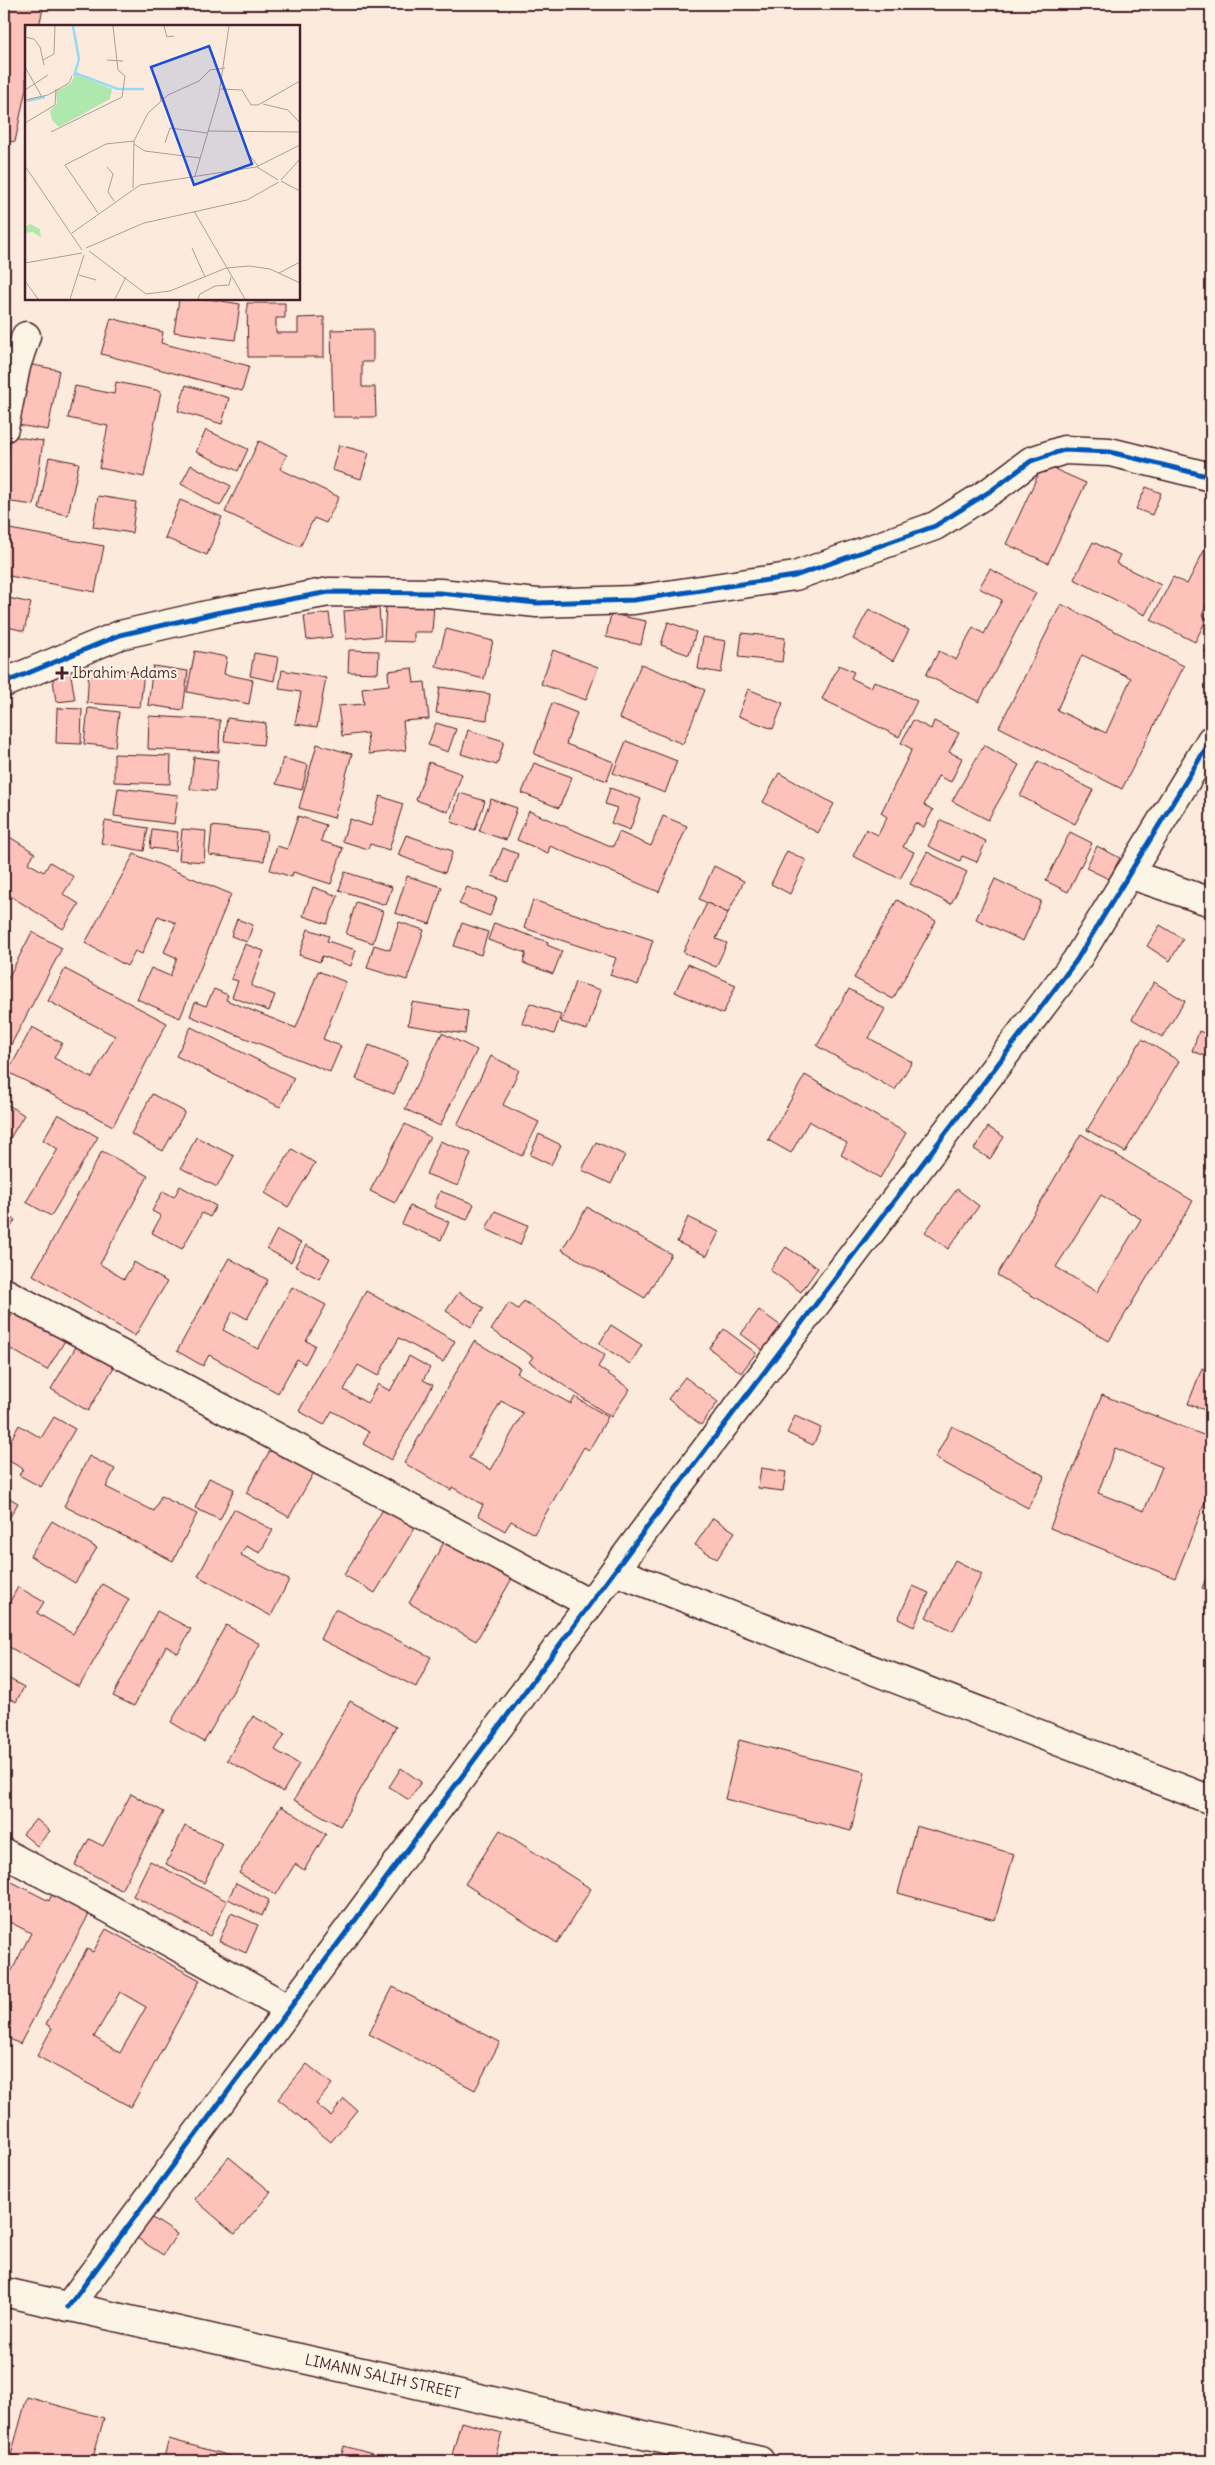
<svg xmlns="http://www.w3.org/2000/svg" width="1215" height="2465" viewBox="0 0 1215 2465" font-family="Delius,sans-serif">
	<rect width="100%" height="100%" fill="#fcebdc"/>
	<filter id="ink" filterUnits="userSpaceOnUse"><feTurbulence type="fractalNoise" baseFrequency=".02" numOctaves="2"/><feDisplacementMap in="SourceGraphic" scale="10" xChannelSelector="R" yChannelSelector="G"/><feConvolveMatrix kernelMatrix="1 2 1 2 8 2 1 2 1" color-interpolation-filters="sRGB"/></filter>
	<g filter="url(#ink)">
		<!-- building -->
		<g fill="#fdc2b9" stroke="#4a1f2b" fill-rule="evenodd">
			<polygon points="4,4 44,4 39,26 26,26 26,88 15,142 4,140"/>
			<polygon points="4,235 8,236 4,248"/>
			<polygon points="4,296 10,299 4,316"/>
			<polygon points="179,299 209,299 240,304 235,340 174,332"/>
			<polygon points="247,303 285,303 285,318 276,318 276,333 298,333 298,318 324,317 324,357 248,357"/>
			<polygon points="111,318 163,332 161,343 249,366 242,391 101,354"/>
			<polygon points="373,329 373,362 362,362 362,387 375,387 376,417 333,417 331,330"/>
			<polygon points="23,363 59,370 48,430 12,424"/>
			<polygon points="116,382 161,391 144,477 99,468 108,426 68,418 75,386 114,394"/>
			<polygon points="186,385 229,398 222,424 178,411"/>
			<polygon points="206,430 248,449 238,471 196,452"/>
			<polygon points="11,436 43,441 34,505 4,501 4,484"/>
			<polygon points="259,441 287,455 280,469 339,497 326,523 314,518 300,547 225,512"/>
			<polygon points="339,445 369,453 361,479 332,470"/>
			<polygon points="49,457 79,463 68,515 39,509"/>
			<polygon points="1043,464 1086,483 1048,563 1006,544"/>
			<polygon points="191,465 231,486 220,506 181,484"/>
			<polygon points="1146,487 1161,493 1152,515 1136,509"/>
			<polygon points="98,496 136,502 132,533 93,527"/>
			<polygon points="180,500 222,517 207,555 165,538"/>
			<polygon points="4,528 104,546 95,592 4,575"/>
			<polygon points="1211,537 1211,596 1202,615 1207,618 1195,642 1151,620 1173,577 1187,584"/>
			<polygon points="1093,542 1120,555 1116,563 1161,585 1145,615 1074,579"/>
			<polygon points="990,569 1036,593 979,702 926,675 939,651 956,660 973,627 984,634 1002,600 979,588"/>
			<polygon points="4,597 31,603 24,631 4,626"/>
			<polygon points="386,603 434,605 432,632 414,632 414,642 384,641"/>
			<path d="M1061 604 1184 666 1122 789 999 727ZM1082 655 1131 678 1106 733 1057 710Z"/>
			<polygon points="379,608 381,636 346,639 344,611"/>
			<polygon points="869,609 909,630 893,661 853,639"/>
			<polygon points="329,613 332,637 307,640 304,616"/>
			<polygon points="611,614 646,621 641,645 606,637"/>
			<polygon points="668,622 696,632 689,655 661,645"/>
			<polygon points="446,629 493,641 484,679 436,667"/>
			<polygon points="742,633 785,638 782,662 739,657"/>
			<polygon points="703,637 726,641 721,673 698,669"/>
			<polygon points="1211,640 1211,655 1205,652"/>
			<polygon points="349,650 379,651 378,673 348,672"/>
			<polygon points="553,650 598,667 586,700 541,684"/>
			<polygon points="195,651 227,657 224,674 253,680 249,704 187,692"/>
			<polygon points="254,653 278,657 274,681 250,676"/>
			<polygon points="641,664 705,690 683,744 619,718"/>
			<polygon points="839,665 854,672 851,678 871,688 874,681 917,701 899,737 822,699"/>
			<polygon points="153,666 188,671 183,710 148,705"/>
			<polygon points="89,667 144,672 140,707 87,703"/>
			<polygon points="412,668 414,683 425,682 429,719 403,721 406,750 369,754 367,733 342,736 338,706 364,704 362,688 389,685 388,671"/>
			<polygon points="70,669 75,700 56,702 52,672"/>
			<polygon points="282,670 326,678 317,727 295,724 301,692 279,689"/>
			<polygon points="440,687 490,694 487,720 436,713"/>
			<polygon points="748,689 783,703 773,729 738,716"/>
			<polygon points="552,703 577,713 566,744 614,762 607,781 534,754"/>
			<polygon points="57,708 82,709 81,744 56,743"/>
			<polygon points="88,708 119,712 115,747 84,744"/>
			<polygon points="149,716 220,720 219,752 148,749"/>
			<polygon points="227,718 266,723 263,745 224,741"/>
			<polygon points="913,720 931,729 934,721 959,733 949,752 962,758 951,782 938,776 924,805 933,810 924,827 915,823 903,847 914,852 900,879 853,856 866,829 878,835 887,817 881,813 912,749 901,743"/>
			<polygon points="436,723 456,729 448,752 428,745"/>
			<polygon points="468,730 504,741 497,765 461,754"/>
			<polygon points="626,741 677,761 665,793 613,773"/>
			<polygon points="317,744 352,754 334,818 299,808"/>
			<polygon points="984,745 1019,765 988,820 952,801"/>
			<polygon points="114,754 171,756 170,784 114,782"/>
			<polygon points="194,757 218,760 215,791 190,789"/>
			<polygon points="283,758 308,765 302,790 276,784"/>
			<polygon points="1038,761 1093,790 1075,824 1020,796"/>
			<polygon points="429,762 462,774 448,812 416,800"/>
			<polygon points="534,763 572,777 559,808 522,793"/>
			<polygon points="779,773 834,804 818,833 763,802"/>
			<polygon points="118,788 178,795 174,824 114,816"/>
			<polygon points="610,788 641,799 630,830 611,823 617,808 605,804"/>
			<polygon points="460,793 485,801 475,830 451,822"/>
			<polygon points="380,796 403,804 389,850 370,844 368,849 342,841 350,819 371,826"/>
			<polygon points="491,799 517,808 506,840 479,831"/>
			<polygon points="529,811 613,847 619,832 651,846 663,816 687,826 659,892 550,846 548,853 517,840"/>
			<polygon points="298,816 326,825 321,841 343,848 331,884 293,872 292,877 270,870 277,846 287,849"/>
			<polygon points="941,820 986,841 977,862 962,856 960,861 928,846"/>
			<polygon points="105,821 148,828 144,851 101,843"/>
			<polygon points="212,826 267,832 264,861 209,855"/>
			<polygon points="152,829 178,832 176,851 150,848"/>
			<polygon points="182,829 206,831 204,862 179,860"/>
			<polygon points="1070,832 1092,843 1068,892 1046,881"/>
			<polygon points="5,834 35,853 28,863 44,872 50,862 74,877 63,894 79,904 63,929 4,892"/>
			<polygon points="406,835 453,851 445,873 398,855"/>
			<polygon points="1097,846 1120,858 1109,879 1086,868"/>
			<polygon points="503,848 518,854 508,882 492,876"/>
			<polygon points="787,851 806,860 790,894 771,884"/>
			<polygon points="927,852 967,872 951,904 910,884"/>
			<polygon points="134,854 231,894 180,1018 137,999 151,968 170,976 177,958 164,952 176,923 158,916 142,954 135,951 127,966 85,943"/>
			<polygon points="714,866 744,881 728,913 699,899"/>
			<polygon points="345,872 392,887 386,905 339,890"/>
			<polygon points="407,876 442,887 430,924 395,913"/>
			<polygon points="995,879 1041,901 1023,941 976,919"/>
			<polygon points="313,887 338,896 327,924 303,916"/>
			<polygon points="467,887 497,898 490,916 459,904"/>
			<polygon points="533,900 653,940 638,985 610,975 616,958 524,928"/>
			<polygon points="897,900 936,921 893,999 854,978"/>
			<polygon points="356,902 383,911 373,943 346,934"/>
			<polygon points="707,903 728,913 716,939 727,943 716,967 683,952"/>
			<polygon points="237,919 253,925 247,942 231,936"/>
			<polygon points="399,922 424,930 407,980 367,968 374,945 390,950"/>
			<polygon points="462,923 488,932 481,955 454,946"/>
			<polygon points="494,923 548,942 547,945 562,951 553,974 523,963 526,953 488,940"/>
			<polygon points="1160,925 1183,939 1170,961 1147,946"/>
			<polygon points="308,929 329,936 327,941 356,950 351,966 322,956 320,962 299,955"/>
			<polygon points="32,932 62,948 4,1058 4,986"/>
			<polygon points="245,944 264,951 251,986 275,995 269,1011 232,997 238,981 231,979"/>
			<polygon points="688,964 736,985 723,1014 675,992"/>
			<polygon points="65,969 167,1023 113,1126 8,1072 32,1027 62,1043 54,1058 92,1078 115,1036 48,1001"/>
			<polygon points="318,971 346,982 323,1039 341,1046 330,1072 190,1016 195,1002 206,1006 214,989 228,995 226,1000 296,1028"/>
			<polygon points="575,982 601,990 587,1030 561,1022"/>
			<polygon points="1154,982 1185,1001 1162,1037 1132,1019"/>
			<polygon points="849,989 885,1009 869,1038 912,1062 895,1090 817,1046"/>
			<polygon points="412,1002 468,1011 465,1034 408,1025"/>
			<polygon points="530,1003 561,1015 554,1034 522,1023"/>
			<polygon points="191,1027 294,1078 280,1107 176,1056"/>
			<polygon points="1199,1031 1211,1036 1211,1058 1192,1051"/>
			<polygon points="442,1033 477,1050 440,1126 405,1109"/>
			<polygon points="1142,1039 1179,1061 1125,1152 1087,1130"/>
			<polygon points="369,1045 408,1060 394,1094 356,1079"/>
			<polygon points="491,1056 519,1070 503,1105 539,1122 522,1156 457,1125"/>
			<polygon points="805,1075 906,1133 880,1178 841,1155 847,1143 809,1121 791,1153 768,1140"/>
			<polygon points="152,1094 185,1112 163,1151 131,1134"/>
			<polygon points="4,1102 24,1115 4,1148"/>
			<polygon points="58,1114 98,1137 51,1216 26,1202 58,1149 43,1140"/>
			<polygon points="405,1124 430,1137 395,1203 370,1191"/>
			<polygon points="988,1127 1004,1137 990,1159 974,1149"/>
			<polygon points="539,1134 561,1145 551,1165 530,1155"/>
			<path d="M1081 1134 1193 1201 1109 1341 997 1275ZM1101 1195 1141 1219 1097 1292 1056 1267Z"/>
			<polygon points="196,1137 234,1156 217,1187 181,1168"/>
			<polygon points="440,1141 471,1153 458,1186 426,1174"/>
			<polygon points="596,1142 625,1155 611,1184 582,1170"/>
			<polygon points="292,1149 315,1163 288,1207 265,1193"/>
			<polygon points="102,1151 148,1176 100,1264 124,1279 134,1262 167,1282 135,1336 33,1275"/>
			<polygon points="4,1161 10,1165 4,1175"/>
			<polygon points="180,1186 216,1206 210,1217 202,1213 182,1249 152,1233 161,1216 152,1211 163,1191 174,1197"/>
			<polygon points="957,1189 979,1206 948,1249 925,1232"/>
			<polygon points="440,1191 474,1204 467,1220 434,1207"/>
			<polygon points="410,1206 449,1222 441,1240 402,1224"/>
			<polygon points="587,1207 671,1254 645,1298 562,1250"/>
			<polygon points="495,1211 528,1225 520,1245 486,1229"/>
			<polygon points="4,1214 15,1220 4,1239"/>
			<polygon points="688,1217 719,1232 707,1256 677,1242"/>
			<polygon points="277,1230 301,1243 291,1262 267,1249"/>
			<polygon points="306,1245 330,1258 319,1279 295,1266"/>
			<polygon points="786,1247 818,1268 801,1292 770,1270"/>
			<polygon points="229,1258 268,1280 247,1319 233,1311 223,1330 258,1349 292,1287 326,1305 306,1341 315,1345 305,1364 297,1359 278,1393 209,1355 203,1366 177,1351"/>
			<polygon points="366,1291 455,1341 443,1362 399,1338 378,1376 358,1365 344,1390 367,1403 378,1384 390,1391 409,1356 430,1368 423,1380 433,1385 391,1460 363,1444 369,1432 332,1411 324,1425 299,1411"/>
			<polygon points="459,1292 484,1308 471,1327 446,1311"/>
			<polygon points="524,1301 605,1355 598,1367 630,1389 611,1417 529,1362 533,1357 491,1330 509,1303 518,1309"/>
			<polygon points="15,1309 66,1339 47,1370 4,1345 4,1329"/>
			<polygon points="759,1310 781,1326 763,1350 741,1334"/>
			<polygon points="611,1325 642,1345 630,1364 599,1344"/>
			<polygon points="724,1329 756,1353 741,1373 709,1348"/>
			<path d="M474 1341 520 1368 517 1373 571 1404 575 1397 608 1417 589 1450 584 1447 534 1534 511 1521 505 1531 478 1515 483 1505 452 1487 451 1490 404 1463ZM501 1401 523 1413 491 1470 469 1458Z"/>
			<polygon points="77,1345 114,1367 88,1411 51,1389"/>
			<polygon points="1202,1368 1211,1372 1211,1412 1188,1404"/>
			<polygon points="685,1377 718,1402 701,1425 668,1399"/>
			<path d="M1102 1395 1211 1438V1487L1175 1578 1050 1528ZM1115 1448 1162 1467 1144 1511 1098 1493Z"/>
			<polygon points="795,1416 821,1428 813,1445 787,1433"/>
			<polygon points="54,1417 75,1429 41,1487 19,1475 23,1469 4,1458 4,1452 19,1425 41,1438"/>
			<polygon points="952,1426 1045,1476 1028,1508 935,1458"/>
			<polygon points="273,1445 316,1469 289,1517 246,1493"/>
			<polygon points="89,1456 115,1469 106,1487 154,1511 161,1496 197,1514 173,1561 64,1506"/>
			<polygon points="761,1468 786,1472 783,1491 758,1488"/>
			<polygon points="209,1478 234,1489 220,1520 195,1508"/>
			<polygon points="4,1495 18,1503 4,1527"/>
			<polygon points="385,1506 417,1524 375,1593 344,1575"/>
			<polygon points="234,1509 273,1530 260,1553 246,1546 241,1555 289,1580 271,1616 198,1576"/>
			<polygon points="713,1518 735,1532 717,1559 695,1545"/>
			<polygon points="52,1521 97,1548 75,1583 30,1556"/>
			<polygon points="447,1537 514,1575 476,1641 409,1603"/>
			<polygon points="955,1560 982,1574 953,1631 926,1617"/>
			<polygon points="1211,1566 1211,1592 1202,1588"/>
			<polygon points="102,1584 129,1599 79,1687 4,1644 4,1612 18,1587 44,1602 37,1613 73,1634"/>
			<polygon points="913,1586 929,1593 914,1627 898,1619"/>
			<polygon points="335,1609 431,1657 416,1687 320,1639"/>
			<polygon points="157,1611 191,1629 178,1653 166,1646 134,1706 113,1696"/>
			<polygon points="226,1625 260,1644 204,1742 171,1722"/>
			<polygon points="4,1676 24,1687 16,1702 4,1695"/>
			<polygon points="350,1701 396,1727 340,1826 294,1800"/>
			<polygon points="253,1716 285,1734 275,1750 299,1764 283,1792 227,1760"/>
			<polygon points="739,1740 865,1772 851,1831 725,1799"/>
			<polygon points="401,1768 421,1782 409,1800 389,1787"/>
			<polygon points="131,1794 164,1812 121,1890 75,1865 89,1839 103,1846"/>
			<polygon points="281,1806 326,1834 304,1870 295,1864 276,1895 239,1873"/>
			<polygon points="36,1819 50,1831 37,1846 23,1834"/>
			<polygon points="185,1826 223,1844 204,1883 166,1864"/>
			<polygon points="916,1826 1014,1854 995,1920 898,1893"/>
			<polygon points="500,1830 591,1889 557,1943 465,1884"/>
			<polygon points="150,1861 227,1901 210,1936 133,1896"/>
			<polygon points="4,1878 49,1901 52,1894 89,1914 20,2044 4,2036 4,1986 31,1933 4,1919"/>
			<polygon points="236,1883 269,1900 262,1916 228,1899"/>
			<polygon points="231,1913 258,1925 246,1953 219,1941"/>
			<path d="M106 1929 200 1980 131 2107 37 2056 52 2028 46 2024 87 1949 93 1952ZM120 1992 146 2007 120 2053 94 2037Z"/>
			<polygon points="393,1987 500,2042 475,2090 369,2034"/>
			<polygon points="307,2064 332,2084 316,2104 331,2116 344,2099 357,2110 331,2142 278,2099"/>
			<polygon points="229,2157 271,2192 235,2234 194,2199"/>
			<polygon points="148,2215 177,2234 163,2255 134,2236"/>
			<polygon points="27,2397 104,2418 92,2461 35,2461 11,2455"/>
			<polygon points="461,2422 502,2433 494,2461 474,2461 452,2455"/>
			<polygon points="169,2439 248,2461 163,2461"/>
			<polygon points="344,2446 397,2461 340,2461"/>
		</g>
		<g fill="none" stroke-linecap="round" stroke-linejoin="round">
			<!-- street casing -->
			<g stroke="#4a1f2b" stroke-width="31">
				<g id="street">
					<polyline points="4,428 16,366 26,336"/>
					<polyline points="4,683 120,635 216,613 329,592 440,593 537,603 634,600 795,576 935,526 992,490 1031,461 1064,450 1110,452 1211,477"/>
					<polyline points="1129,874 1211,902"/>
					<polyline points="4,1292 590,1604"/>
					<polyline points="615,1571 1211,1800"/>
					<polyline points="4,1853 108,1908 290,2009"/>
					<path id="s1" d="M4 2292 760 2461"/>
					<polyline points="68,2307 659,1511 1076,961 1211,740"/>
				</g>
			</g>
			<!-- street -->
			<use href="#street" stroke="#fcf5e5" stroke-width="28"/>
			<!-- cycleway casing -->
			<g stroke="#fcf5e5" stroke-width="8">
				<g id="cycleway">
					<polyline points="4,683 120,635 216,613 329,592 440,593 537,603 634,600 795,576 935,526 992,490 1031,461 1064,450 1110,452 1211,477"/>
					<polyline points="68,2307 659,1511 1076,961 1211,740"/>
				</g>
			</g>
			<!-- cycleway -->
			<use href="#cycleway" stroke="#0057b8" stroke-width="5"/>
		</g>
	</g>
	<!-- markers -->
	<path fill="#4a1f2b" stroke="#fcf5e5" stroke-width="2" d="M59.5 665.5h5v5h5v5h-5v5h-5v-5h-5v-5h5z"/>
	<g text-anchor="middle" stroke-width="4" stroke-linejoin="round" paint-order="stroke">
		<!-- poi labels -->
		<g font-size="15" fill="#4a1f2b" stroke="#fcf5e5" text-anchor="start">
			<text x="72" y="678">Ibrahim Adams</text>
		</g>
		<!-- street labels -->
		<g font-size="15" fill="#4a1f2b" stroke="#fcf5e5">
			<text dy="5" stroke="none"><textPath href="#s1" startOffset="388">LIMANN SALIH STREET</textPath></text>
		</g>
	</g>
	<!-- overview -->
	<g transform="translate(25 25)">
		<rect width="275" height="275" fill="#fcebdc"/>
		<path d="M51 49 87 64 85 74 34 102 27 95 25 86 32 79 31 66 45 59ZM5 199 15 204 16 213 8 207 0 208V202Z" fill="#afe8ac"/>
		<path fill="none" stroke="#93dcf4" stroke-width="2.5" d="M48 1 54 34 49 51M50 48 93 64H119M2 76 20 72"/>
		<path fill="none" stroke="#b59995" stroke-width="1" d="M139 1 142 12 149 11M0 12 9 14 15 22 19 40M0 18 1 1M18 35 29 29 30 1M82 35 98 36M0 42 17 72M133 58 136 76M196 64 217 65 226 80H233L275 56M0 65 23 50M0 75 23 70 44 58 47 51M238 79 263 85 275 98M0 98 30 80 31 64M183 106 275 107M26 107 97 72 100 51 93 45 88 1M216 107 223 128 233 141M140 118 145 103 182 108M109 119 120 126 175 133M0 141 57 225M82 142 88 149 83 167 89 176M232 142 253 155M170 151 194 69 204 1M256 155 275 134M256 156 275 166M108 163 109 116 123 88 143 70 174 56 185 45 200 43M169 186 220 274M73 188 40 140 81 119 109 116M47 208 115 160 231 142 275 120M61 223 119 198 222 175 254 157M167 223 180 252M64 226 121 269 145 266 201 243 224 241 245 244 275 258M0 238 57 228M254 248 275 237M54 250 71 255M0 256 13 274M45 274 59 230M90 274 101 252M173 274 175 269 190 261 204 260 206 252"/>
		<path fill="#1d4ed8" fill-opacity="0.15" stroke="#1d4ed8" stroke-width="2.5" d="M184 21 227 139 169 160 126 42Z"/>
		<rect width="275" height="275" fill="none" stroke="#4a1f2b" stroke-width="2.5"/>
	</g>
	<!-- margin -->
	<rect width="1215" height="2465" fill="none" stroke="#fcf5e5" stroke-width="20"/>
	<rect x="10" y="10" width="1195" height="2445" fill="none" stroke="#4a1f2b" stroke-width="2" filter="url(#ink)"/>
</svg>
